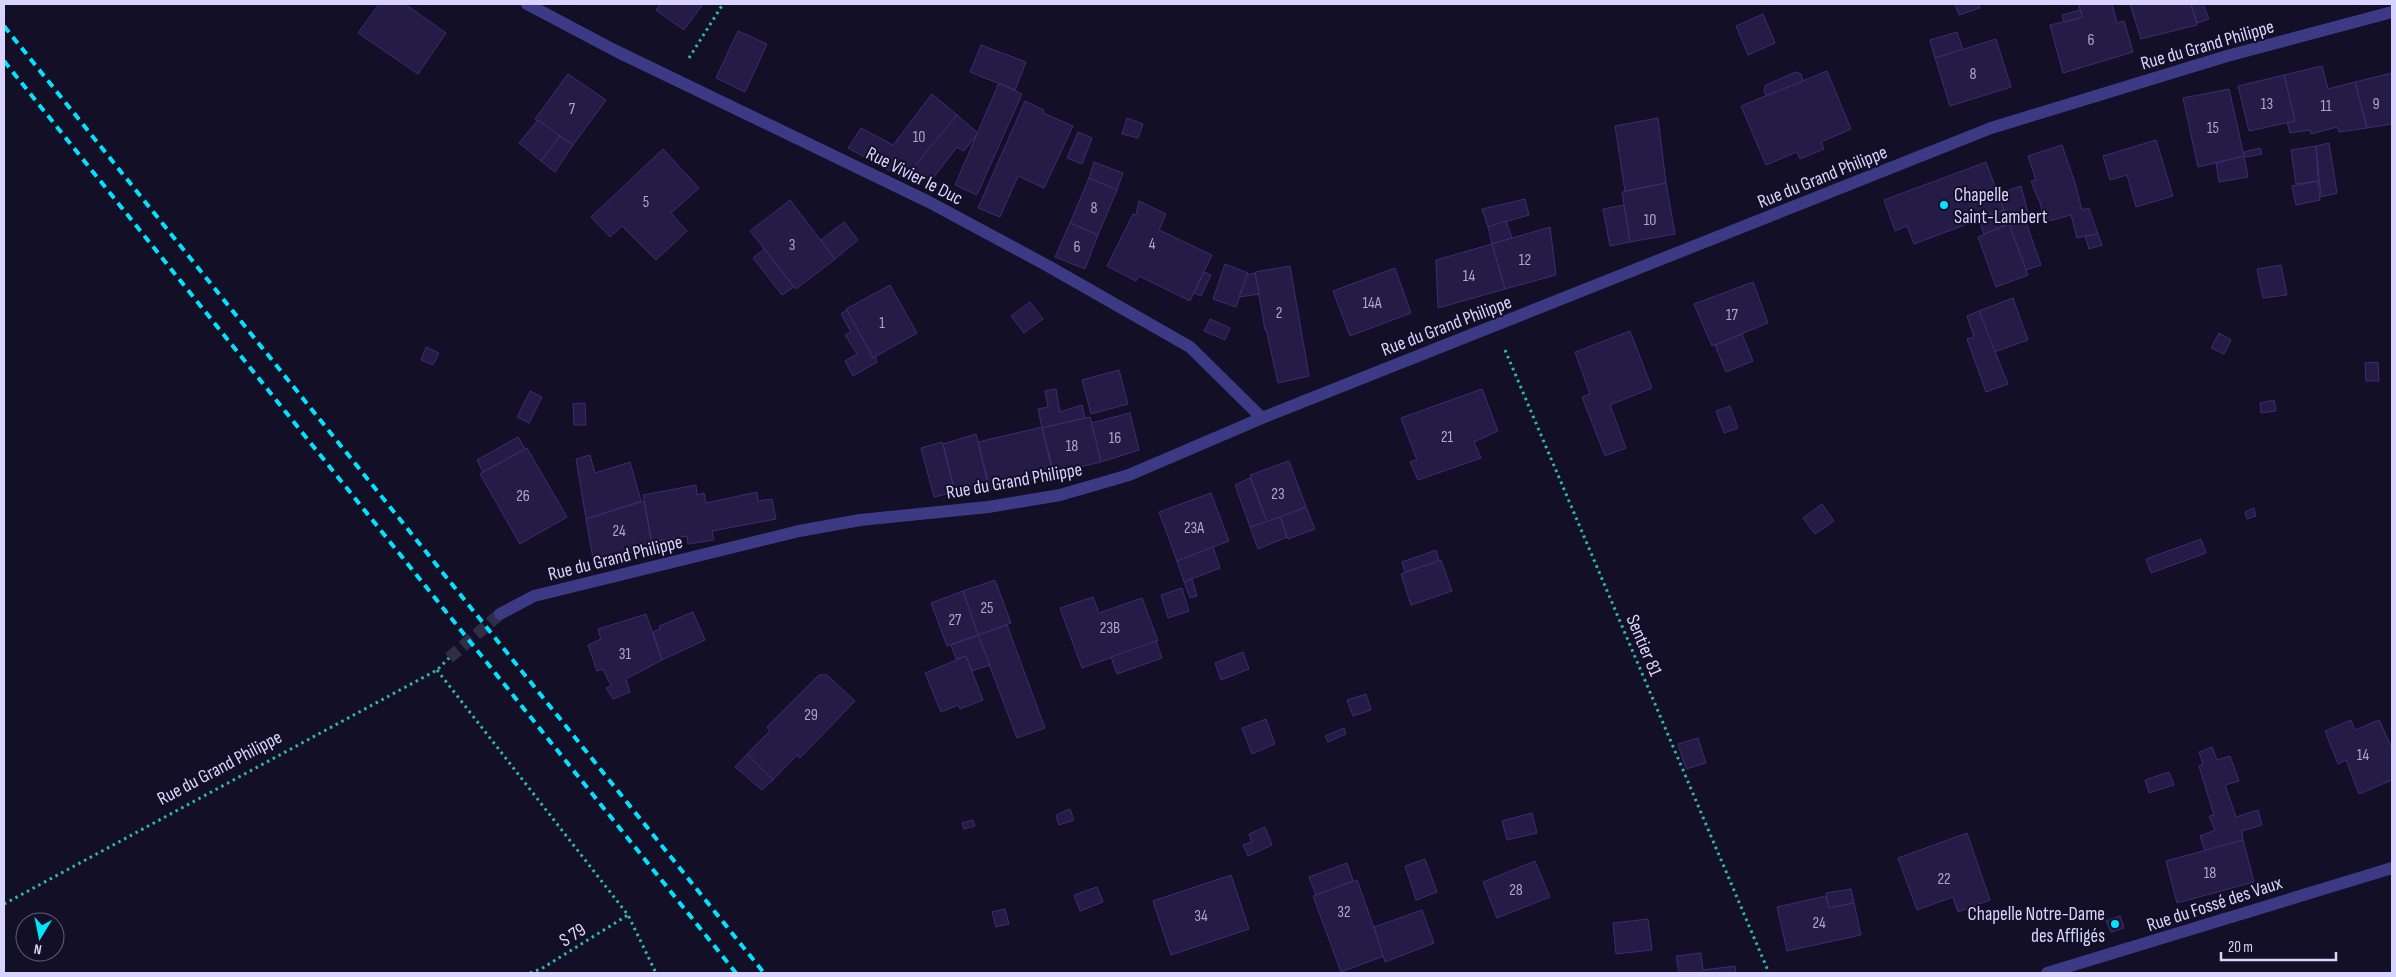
<svg xmlns="http://www.w3.org/2000/svg" width="2396" height="977" viewBox="0 0 2396 977" font-family="'Sofia Sans Condensed',sans-serif">
	<rect width="100%" height="100%" fill="#130f26"/>
	<!-- building -->
	<g fill="#241b47" stroke="#3b2d73">
		<polygon points="379,4 405,4 446,33 418,74 358,33"/>
		<polygon points="660,4 703,4 684,30 656,10"/>
		<polygon points="1955,4 1978,4 1980,8 1959,15"/>
		<polygon points="2078,4 2112,4 2117,23 2124,21 2133,52 2063,73 2050,25 2083,17"/>
		<polygon points="2130,4 2191,4 2197,25 2141,39"/>
		<polygon points="2191,4 2203,4 2209,19 2197,23"/>
		<polygon points="2080,10 2083,17 2064,22 2062,15"/>
		<polygon points="1763,14 1775,43 1748,55 1736,26"/>
		<polygon points="738,31 767,44 745,92 716,78"/>
		<polygon points="1957,32 1963,50 1935,58 1930,40"/>
		<polygon points="1996,39 2011,87 1950,106 1935,58"/>
		<polygon points="981,45 1026,62 1015,90 970,72"/>
		<polygon points="2322,66 2328,89 2355,82 2367,128 2339,132 2337,127 2311,134 2310,130 2290,133 2287,122 2295,121 2284,75"/>
		<polygon points="1827,71 1851,129 1821,142 1824,149 1800,159 1797,152 1766,165 1741,106"/>
		<polygon points="1796,72 1801,74 1803,81 1766,96 1764,90 1766,85"/>
		<polygon points="2392,73 2392,124 2367,128 2355,82"/>
		<polygon points="568,74 606,100 573,145 535,119"/>
		<polygon points="2284,75 2295,121 2249,131 2238,86"/>
		<polygon points="1001,84 1022,94 977,195 955,185 998,85"/>
		<polygon points="2229,89 2244,156 2198,167 2183,98"/>
		<polygon points="932,94 957,115 905,179 848,148 861,128 893,145"/>
		<polygon points="1025,101 1044,110 1043,113 1073,126 1044,188 1018,176 1000,217 978,208"/>
		<polygon points="957,115 978,133 964,151 957,147 930,182 913,168"/>
		<polygon points="1127,118 1143,124 1138,138 1122,134"/>
		<polygon points="1658,118 1666,183 1625,191 1615,126"/>
		<polygon points="538,120 560,136 541,161 519,143"/>
		<polygon points="1078,132 1092,138 1082,164 1067,158"/>
		<polygon points="560,136 573,145 555,172 541,161"/>
		<polygon points="2156,140 2173,196 2136,207 2127,175 2110,180 2103,156"/>
		<polygon points="2329,143 2337,193 2321,197 2316,146"/>
		<polygon points="2062,145 2076,186 2082,210 2089,208 2098,234 2077,238 2071,215 2045,222 2039,199 2038,199 2031,181 2036,180 2028,156"/>
		<polygon points="2316,146 2318,181 2296,184 2291,150"/>
		<polygon points="2260,148 2262,154 2246,157 2244,152"/>
		<polygon points="663,149 699,188 671,213 687,231 656,260 622,226 610,237 591,217"/>
		<polygon points="2244,156 2248,177 2219,182 2216,163"/>
		<polygon points="1094,162 1123,173 1117,190 1089,178"/>
		<polygon points="1986,162 2004,210 1914,244 1907,226 1895,231 1884,200"/>
		<polygon points="1089,178 1117,190 1098,235 1070,223"/>
		<polygon points="2318,181 2320,200 2296,205 2292,186"/>
		<polygon points="1666,183 1675,234 1630,242 1622,192"/>
		<polygon points="2021,186 2030,221 2026,222 2041,265 2026,270 1998,194"/>
		<polygon points="1525,199 1529,215 1488,227 1482,209"/>
		<polygon points="790,200 835,259 796,289 750,231"/>
		<polygon points="1139,201 1166,214 1159,230 1212,255 1190,301 1139,276 1136,281 1107,266 1133,214 1136,215"/>
		<polygon points="1624,205 1630,242 1610,246 1603,209"/>
		<polygon points="2004,210 2009,224 1984,234 1979,220"/>
		<polygon points="1506,221 1512,238 1492,244 1488,227"/>
		<polygon points="844,222 858,240 835,259 821,240"/>
		<polygon points="1070,223 1098,235 1085,269 1055,257"/>
		<polygon points="2009,224 2028,275 1996,287 1978,237"/>
		<polygon points="1550,227 1556,275 1505,289 1492,244"/>
		<polygon points="2098,234 2102,245 2089,249 2085,236"/>
		<polygon points="1492,244 1505,289 1438,308 1436,260"/>
		<polygon points="764,249 794,287 782,295 753,258"/>
		<polygon points="1225,264 1248,273 1236,307 1213,299"/>
		<polygon points="2281,265 2287,295 2263,298 2257,269"/>
		<polygon points="1290,266 1309,376 1278,383 1266,329 1265,330 1255,272"/>
		<polygon points="1395,268 1411,313 1350,336 1333,291"/>
		<polygon points="1204,272 1211,275 1201,296 1194,293"/>
		<polygon points="1255,273 1259,294 1239,297 1247,275"/>
		<polygon points="1753,282 1768,323 1712,346 1694,304"/>
		<polygon points="890,285 917,333 873,358 846,309"/>
		<polygon points="2013,298 2028,340 1994,352 1979,311"/>
		<polygon points="1030,302 1043,319 1024,333 1011,316"/>
		<polygon points="847,310 873,358 875,356 877,362 853,376 845,361 857,354 845,335 851,332 841,314"/>
		<polygon points="1979,311 2008,384 1986,392 1967,339 1974,337 1967,316"/>
		<polygon points="1210,319 1230,328 1225,340 1204,331"/>
		<polygon points="1630,331 1652,388 1610,405 1626,448 1605,456 1582,397 1590,394 1575,352"/>
		<polygon points="2219,333 2231,340 2224,354 2211,348"/>
		<polygon points="1742,334 1753,361 1726,372 1715,345"/>
		<polygon points="426,347 439,353 433,365 421,360"/>
		<polygon points="2378,362 2379,381 2366,381 2365,363"/>
		<polygon points="1119,370 1128,404 1091,414 1082,380"/>
		<polygon points="1056,389 1060,412 1082,405 1085,418 1042,428 1038,409 1048,407 1045,391"/>
		<polygon points="1482,389 1498,431 1474,442 1481,458 1418,480 1410,462 1417,460 1401,418"/>
		<polygon points="530,391 542,397 529,423 517,417"/>
		<polygon points="2274,400 2276,411 2261,413 2260,403"/>
		<polygon points="585,403 586,425 574,425 573,404"/>
		<polygon points="1730,406 1738,428 1724,433 1716,411"/>
		<polygon points="1130,413 1139,450 1101,462 1091,423"/>
		<polygon points="1090,417 1101,462 1054,473 1042,428"/>
		<polygon points="1042,427 1053,475 990,490 978,442"/>
		<polygon points="976,434 989,488 976,491 975,488 955,492 943,444"/>
		<polygon points="518,437 525,449 483,472 477,460"/>
		<polygon points="942,442 955,492 934,497 921,448"/>
		<polygon points="527,448 567,517 520,544 480,474"/>
		<polygon points="590,455 595,473 630,462 641,501 586,519 576,459"/>
		<polygon points="1289,461 1306,507 1267,522 1250,475"/>
		<polygon points="1250,478 1267,522 1250,527 1235,485"/>
		<polygon points="696,485 697,495 704,493 706,503 757,492 758,501 772,499 776,519 712,531 714,540 688,544 687,536 652,542 643,495"/>
		<polygon points="1211,493 1229,541 1177,561 1159,512"/>
		<polygon points="644,501 652,546 594,564 586,519"/>
		<polygon points="1822,504 1834,521 1815,534 1803,518"/>
		<polygon points="1306,507 1315,529 1288,539 1280,517"/>
		<polygon points="2254,508 2256,516 2247,519 2245,512"/>
		<polygon points="1280,517 1287,537 1258,549 1250,527"/>
		<polygon points="2201,539 2206,553 2151,573 2146,559"/>
		<polygon points="1213,547 1220,568 1184,582 1177,561"/>
		<polygon points="1436,550 1439,561 1405,572 1402,562"/>
		<polygon points="1441,560 1452,591 1411,605 1401,574"/>
		<polygon points="1192,579 1197,596 1190,598 1184,582"/>
		<polygon points="995,580 1011,623 978,635 963,591"/>
		<polygon points="1182,588 1189,611 1168,618 1161,595"/>
		<polygon points="963,591 978,635 947,646 931,603"/>
		<polygon points="1093,597 1099,613 1142,598 1158,641 1082,668 1060,608"/>
		<polygon points="693,612 705,640 662,660 653,632 660,629 659,626"/>
		<polygon points="646,614 662,660 626,679 630,692 613,699 606,688 611,686 603,669 597,671 588,645 601,639 598,629"/>
		<polygon points="1007,625 1045,728 1017,738 978,635"/>
		<polygon points="978,635 990,665 972,671 966,656 956,659 951,645"/>
		<polygon points="1156,641 1162,658 1117,674 1111,657"/>
		<polygon points="1243,652 1249,669 1221,680 1215,663"/>
		<polygon points="966,656 983,700 960,709 958,705 941,712 925,673"/>
		<polygon points="819,675 827,675 855,701 800,758 797,755 773,780 747,754 770,731 767,727"/>
		<polygon points="1366,694 1371,710 1353,716 1347,700"/>
		<polygon points="1266,719 1275,744 1252,754 1242,728"/>
		<polygon points="2351,720 2355,730 2379,720 2392,748 2392,780 2359,794 2346,760 2338,764 2325,731"/>
		<polygon points="1344,728 1346,734 1328,742 1325,736"/>
		<polygon points="1698,738 1706,763 1686,769 1678,744"/>
		<polygon points="2212,747 2217,760 2230,756 2239,781 2225,785 2236,817 2258,810 2262,825 2242,831 2243,840 2205,851 2200,836 2215,830 2209,816 2214,815 2199,766 2203,764 2199,752"/>
		<polygon points="747,754 773,780 762,790 735,767"/>
		<polygon points="2169,772 2174,785 2149,793 2145,780"/>
		<polygon points="1070,809 1074,820 1059,825 1056,815"/>
		<polygon points="1532,813 1537,833 1507,840 1502,821"/>
		<polygon points="973,820 975,826 964,829 962,823"/>
		<polygon points="1265,827 1272,845 1248,856 1243,845 1252,842 1249,834"/>
		<polygon points="1967,833 1990,900 1958,912 1953,897 1917,910 1898,858"/>
		<polygon points="2243,840 2254,882 2177,903 2166,861"/>
		<polygon points="1425,859 1437,892 1416,900 1405,866"/>
		<polygon points="1535,861 1550,897 1497,918 1483,882"/>
		<polygon points="1347,863 1353,881 1316,895 1309,877"/>
		<polygon points="1231,875 1249,929 1171,955 1153,901"/>
		<polygon points="1357,880 1384,956 1341,972 1313,896"/>
		<polygon points="1097,887 1103,902 1080,911 1074,895"/>
		<polygon points="1851,889 1854,903 1829,908 1826,893"/>
		<polygon points="1826,896 1829,908 1854,903 1861,935 1787,951 1777,907"/>
		<polygon points="1005,909 1009,924 996,927 992,912"/>
		<polygon points="1422,910 1434,943 1385,962 1374,927"/>
		<polygon points="2120,916 2124,928 2111,932 2106,921"/>
		<polygon points="1648,919 1652,950 1616,954 1613,923"/>
		<polygon points="1701,953 1703,970 1735,966 1736,973 1679,973 1676,956"/>
	</g>
	<g fill="none" stroke-linecap="round" stroke-linejoin="round">
		<!-- minor-tunnel -->
		<polyline stroke="#312d47" stroke-width="12" stroke-dasharray="12 6" stroke-linecap="butt" points="449,658 500,614"/>
		<!-- path -->
		<g stroke="#2fb8b0" stroke-width="3" stroke-dasharray="2.5 4" stroke-linecap="butt">
			<polyline points="689,58 723,4"/>
			<polyline points="1505,350 1769,973"/>
			<polyline points="437,670 628,915 656,973"/>
			<polyline points="4,904 437,670 449,658"/>
			<polyline points="530,973 541,969 628,915"/>
		</g>
		<!-- minor -->
		<g stroke="#3d3a85" stroke-width="12">
			<polyline points="527,4 616,51 929,202 1048,266 1190,347 1262,418"/>
			<polyline points="500,614 534,596 799,531 860,520 988,507 1060,495 1129,475 1262,418 1991,128 2227,56 2392,12"/>
			<polyline points="2047,973 2392,868"/>
		</g>
		<!-- rail -->
		<g stroke="#00e5ff" stroke-width="4" stroke-dasharray="8 6" stroke-linecap="butt">
			<polyline points="4,26 764,973"/>
			<polyline points="4,61 736,973"/>
		</g>
	</g>
	<!-- markers -->
	<g fill="#00e5ff" stroke="#130f26" stroke-width="2">
		<circle cx="1944" cy="205" r="5"/>
		<circle cx="2115" cy="924" r="5"/>
	</g>
	<g text-anchor="middle" stroke-width="4" stroke-linejoin="round" paint-order="stroke">
		<!-- number labels -->
		<g font-size="16" fill="#aca6d1">
			<text x="2091" y="45">6</text>
			<text x="1973" y="79">8</text>
			<text x="2267" y="109">13</text>
			<text x="2376" y="109">9</text>
			<text x="2326" y="111">11</text>
			<text x="572" y="114">7</text>
			<text x="2213" y="133">15</text>
			<text x="919" y="142">10</text>
			<text x="646" y="207">5</text>
			<text x="1094" y="213">8</text>
			<text x="1650" y="225">10</text>
			<text x="1152" y="249">4</text>
			<text x="792" y="250">3</text>
			<text x="1077" y="252">6</text>
			<text x="1525" y="265">12</text>
			<text x="1469" y="281">14</text>
			<text x="1372" y="308">14A</text>
			<text x="1279" y="318">2</text>
			<text x="1732" y="320">17</text>
			<text x="882" y="328">1</text>
			<text x="1447" y="442">21</text>
			<text x="1115" y="443">16</text>
			<text x="1072" y="451">18</text>
			<text x="1278" y="499">23</text>
			<text x="523" y="501">26</text>
			<text x="1194" y="533">23A</text>
			<text x="619" y="536">24</text>
			<text x="987" y="613">25</text>
			<text x="955" y="625">27</text>
			<text x="1110" y="633">23B</text>
			<text x="625" y="659">31</text>
			<text x="811" y="720">29</text>
			<text x="2363" y="760">14</text>
			<text x="2210" y="878">18</text>
			<text x="1944" y="884">22</text>
			<text x="1516" y="895">28</text>
			<text x="1344" y="917">32</text>
			<text x="1201" y="921">34</text>
			<text x="1819" y="928">24</text>
		</g>
		<!-- street labels -->
		<g font-size="19" fill="#d9d4ff" stroke="#130f26">
			<text transform="translate(2207 44) rotate(-16)" y="7">Rue du Grand Philippe</text>
			<text transform="translate(915 175) rotate(27)" y="7">Rue Vivier le Duc</text>
			<text transform="translate(1822 176) rotate(-22)" y="7">Rue du Grand Philippe</text>
			<text transform="translate(1446 325) rotate(-21)" y="7">Rue du Grand Philippe</text>
			<text transform="translate(1014 480) rotate(-10)" y="7">Rue du Grand Philippe</text>
			<text transform="translate(615 557) rotate(-14)" y="7">Rue du Grand Philippe</text>
			<text transform="translate(1645 645) rotate(67)" y="7">Sentier 81</text>
			<text transform="translate(219 767) rotate(-28)" y="7">Rue du Grand Philippe</text>
			<text transform="translate(2214 903) rotate(-18)" y="7">Rue du Fossé des Vaux</text>
			<text transform="translate(572 934) rotate(-32)" y="7">S 79</text>
		</g>
		<!-- poi labels -->
		<g font-size="19" fill="#d9d4ff" stroke="#130f26" text-anchor="start">
			<text x="1954" y="201">Chapelle<tspan x="1954" dy="22">Saint-Lambert</tspan></text>
			<text x="2105" y="920" text-anchor="end">Chapelle Notre-Dame<tspan x="2105" dy="22">des Affligés</tspan></text>
		</g>
	</g>
	<!-- border -->
	<rect width="2396" height="977" fill="none" stroke="#d9d4ff" stroke-width="10"/>
	<!-- north arrow -->
	<g transform="translate(40 937) rotate(190)"><circle r="24" fill="#130f26" stroke="#625e7d"/>
	<path d="M0-4L9 19L0 12L-9 19Z" fill="#00e5ff"/>
	<text y="-8" font-size="14" font-weight="bold" text-anchor="middle" fill="#d9d4ff">N</text>
	</g>
	<!-- scale -->
	<path d="M2221 952v8h115v-8" fill="none" stroke="#d9d4ff" stroke-width="2.5"/>
	<text x="2228" y="952" font-size="15" fill="#d9d4ff" stroke="#130f26" stroke-width="4" paint-order="stroke">20 m</text>
</svg>
